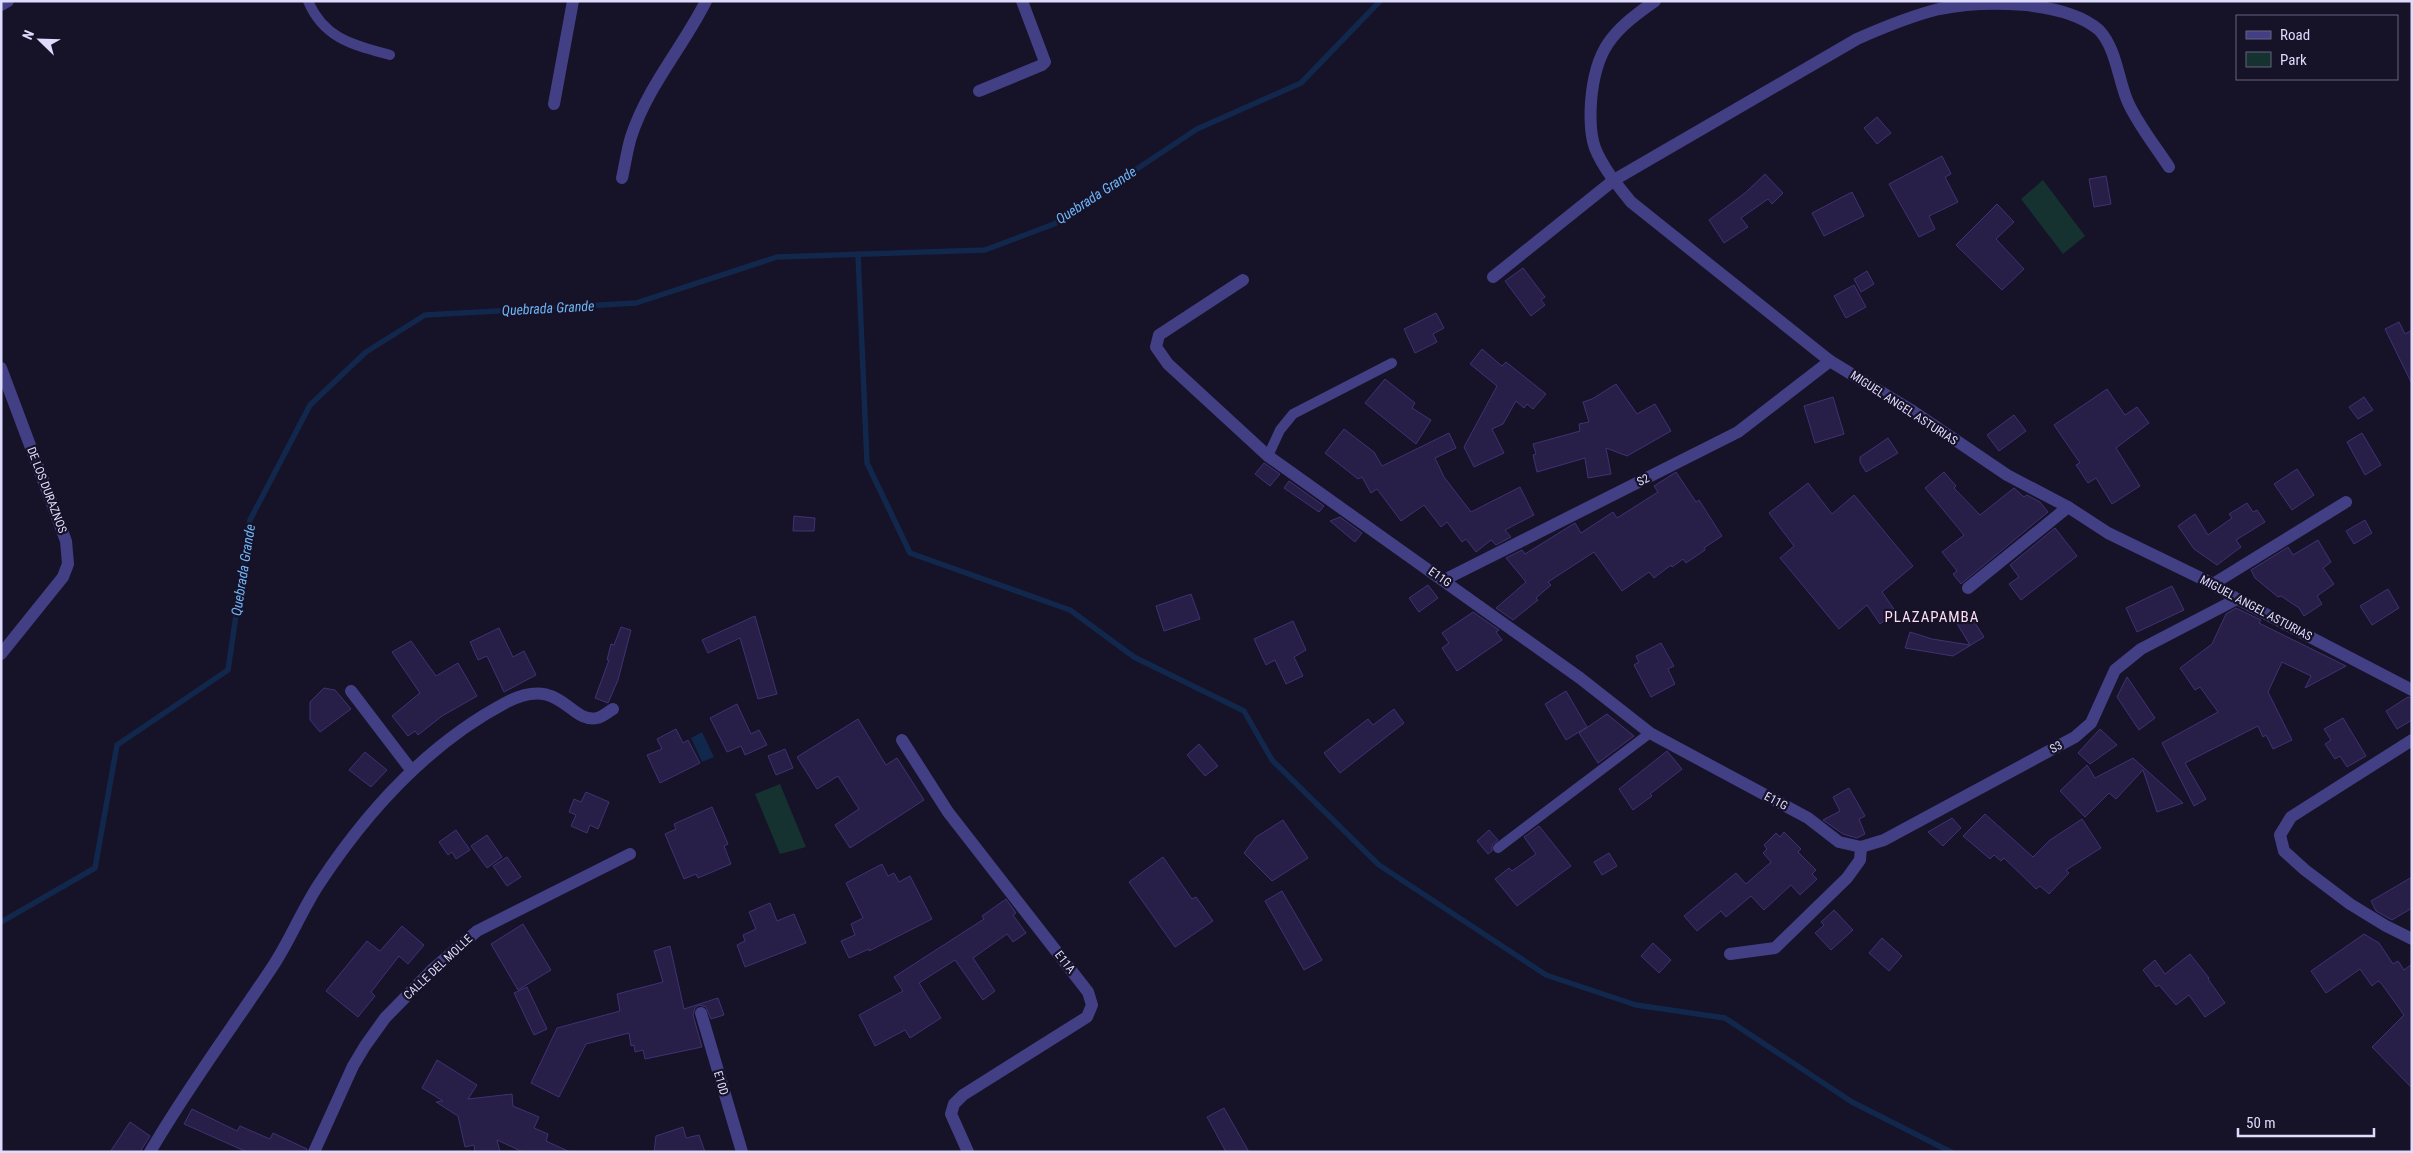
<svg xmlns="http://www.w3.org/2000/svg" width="2413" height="1153" viewBox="0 0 2413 1153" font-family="'Roboto Condensed',sans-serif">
	<rect width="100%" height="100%" fill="#161228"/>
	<!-- green -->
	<g fill="#153231">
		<polygon points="2043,180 2085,236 2063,254 2021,199"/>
		<polygon points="780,784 806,847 780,854 755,794"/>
	</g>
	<!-- water -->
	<polygon fill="#12274c" points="702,732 714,757 702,762 691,738"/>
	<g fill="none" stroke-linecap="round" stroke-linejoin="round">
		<!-- stream -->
		<g stroke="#12274c" stroke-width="5.5">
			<polyline points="858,254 867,463 910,553 1070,610 1134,657 1244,711 1272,760 1379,865 1546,975 1636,1005 1725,1018 1852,1102 1951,1152"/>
			<polyline points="1,922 95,868 117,745 228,670 250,520 310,405 366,352 425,315 636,303 777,257 985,250 1054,224 1197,129 1301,83 1380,1"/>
		</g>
	</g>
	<!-- building -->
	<g fill="#281f48" stroke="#403273">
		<polygon points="1877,117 1891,133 1877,144 1864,128"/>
		<polygon points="1942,156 1951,174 1945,177 1958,202 1929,216 1935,229 1919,237 1889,184"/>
		<polygon points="1765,174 1783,193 1772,204 1768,199 1741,218 1748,227 1724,243 1709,220 1745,193"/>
		<polygon points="2106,176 2111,204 2094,207 2089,179"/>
		<polygon points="1852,192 1864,216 1824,236 1812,213"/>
		<polygon points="1997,204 2014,222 1996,239 2024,269 2002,290 1956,245"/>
		<polygon points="1523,268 1545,297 1541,300 1545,305 1531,316 1505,281"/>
		<polygon points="1867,271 1874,284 1861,292 1854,279"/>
		<polygon points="1854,285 1866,307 1846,318 1834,296"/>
		<polygon points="1436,313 1444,328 1433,334 1437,342 1415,353 1404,329"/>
		<polygon points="2399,322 2405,334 2412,330 2412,384 2385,329"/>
		<polygon points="1482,349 1502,366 1506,362 1546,394 1533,409 1527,404 1524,408 1516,401 1503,424 1492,429 1504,453 1474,467 1464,447 1497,386 1470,364"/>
		<polygon points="1385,379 1415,403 1412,408 1431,420 1416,444 1365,403"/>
		<polygon points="1616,384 1637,414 1655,404 1671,431 1627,456 1606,448 1611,474 1588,478 1585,458 1537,472 1533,455 1536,454 1533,444 1580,431 1579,424 1589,422 1583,402 1592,399"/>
		<polygon points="2107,389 2125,415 2137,407 2149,423 2116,448 2140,486 2112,504 2096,478 2088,483 2076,465 2080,463 2054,425"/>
		<polygon points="1833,397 1844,434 1815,443 1804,406"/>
		<polygon points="2364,397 2373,410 2358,419 2349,407"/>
		<polygon points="2014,415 2026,431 1999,451 1987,435"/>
		<polygon points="1344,429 1374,452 1382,466 1449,433 1456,448 1435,458 1444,477 1471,512 1520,487 1534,515 1505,530 1511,537 1496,545 1491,540 1476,552 1466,539 1462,542 1447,522 1441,527 1424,505 1401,521 1377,489 1371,493 1362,477 1358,479 1325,453"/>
		<polygon points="2362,433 2381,465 2365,475 2347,442"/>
		<polygon points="1888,438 1898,453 1866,472 1860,462 1860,457"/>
		<polygon points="1264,463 1280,474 1270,486 1255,474"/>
		<polygon points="2297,469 2314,495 2292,510 2274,484"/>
		<polygon points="1676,472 1696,502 1699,500 1722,536 1704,548 1705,550 1686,563 1683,559 1672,567 1671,565 1654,578 1649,572 1622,591 1594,552 1548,582 1551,585 1536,598 1538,600 1513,620 1496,608 1526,582 1506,558 1522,550 1525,554 1575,523 1581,533 1613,512 1617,518 1658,492 1654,486"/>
		<polygon points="1944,472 1956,486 1954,488 1980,515 2014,488 2024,497 2027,495 2040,502 2048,512 1961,584 1953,574 1957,571 1942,552 1964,535 1925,488"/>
		<polygon points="1289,481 1324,506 1319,512 1284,488"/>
		<polygon points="1808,483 1832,514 1854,495 1913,566 1882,592 1896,612 1880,624 1867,605 1839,629 1780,558 1794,546 1769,513"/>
		<polygon points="2247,503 2253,512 2257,510 2265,522 2236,540 2241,547 2217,565 2194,549 2178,526 2195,514 2208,535 2232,518 2229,514"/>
		<polygon points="794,516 815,518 814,531 793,531"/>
		<polygon points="1340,517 1362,533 1355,542 1330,521"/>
		<polygon points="2365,520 2372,533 2354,544 2346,531"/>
		<polygon points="2055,528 2077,556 2021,600 2009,584 2019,577 2010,565"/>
		<polygon points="2318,540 2331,562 2323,568 2334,584 2317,596 2322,604 2304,616 2299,608 2281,596 2278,597 2255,578 2251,570 2288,547 2293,555"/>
		<polygon points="1428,585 1438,598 1419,612 1409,598"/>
		<polygon points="2172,586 2184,610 2137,632 2126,608"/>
		<polygon points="2388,589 2399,608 2372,625 2360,606"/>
		<polygon points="1191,594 1200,619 1164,631 1156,606"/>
		<polygon points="2236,608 2261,620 2259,623 2346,666 2305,688 2311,676 2282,662 2268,692 2292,740 2273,749 2266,735 2263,737 2258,726 2185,763 2206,799 2194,806 2162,743 2218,712 2200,687 2195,690 2180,668 2212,644 2226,614"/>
		<polygon points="1966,609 1984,637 1953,656 1905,648 1910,632 1932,639 1970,645 1953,617"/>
		<polygon points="1473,612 1499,630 1496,632 1502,640 1457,671 1442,648 1449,643 1442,633"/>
		<polygon points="755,616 777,694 758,699 740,638 708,653 702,640"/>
		<polygon points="1293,621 1306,650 1294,657 1303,676 1286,684 1275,660 1266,665 1254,639"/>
		<polygon points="621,627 631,630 618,680 608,703 595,698 609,660 607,660 611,644 614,645"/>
		<polygon points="499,628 513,657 524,651 536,675 504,692 487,656 478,660 470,642"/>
		<polygon points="411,641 436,676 458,663 477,696 442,716 418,735 415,731 408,736 392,716 420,693 392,652"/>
		<polygon points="1661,643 1674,666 1668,669 1675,684 1651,697 1634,665 1639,662 1636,656"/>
		<polygon points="2127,677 2155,718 2139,730 2117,697"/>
		<polygon points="324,688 335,690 351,709 320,732 310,720 310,702"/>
		<polygon points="1566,691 1587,727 1566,740 1545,704"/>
		<polygon points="2408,697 2412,698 2412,720 2397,729 2386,711"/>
		<polygon points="737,704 751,734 759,730 767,745 745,755 741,746 727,752 710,718"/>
		<polygon points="1394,709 1404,723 1340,773 1324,753 1368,719 1373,725"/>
		<polygon points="1607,714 1634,736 1598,763 1579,733"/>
		<polygon points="2343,718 2366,756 2347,767 2340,756 2335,759 2325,744 2331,740 2324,729"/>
		<polygon points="858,719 886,765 897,758 924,800 850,848 835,825 859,809 838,776 817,789 797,757"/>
		<polygon points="676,729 683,743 688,740 700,763 660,783 647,755 662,749 657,739"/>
		<polygon points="2100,729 2117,745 2090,764 2078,753"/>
		<polygon points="1199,744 1218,766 1205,776 1187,755"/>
		<polygon points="785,749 793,768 776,775 768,756"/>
		<polygon points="1667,751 1682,769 1650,794 1652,796 1633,810 1619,789"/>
		<polygon points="365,752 387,770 371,787 349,770"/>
		<polygon points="2133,758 2183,803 2157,812 2143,770 2116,799 2109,793 2085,817 2060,791 2087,765 2095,778"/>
		<polygon points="1849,788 1865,816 1859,819 1865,834 1857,838 1843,834 1823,820 1840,811 1833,797"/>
		<polygon points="586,792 609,802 598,829 590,825 587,833 571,826 576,815 569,812 574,799 581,802"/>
		<polygon points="712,807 728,844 724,846 731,864 698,878 696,874 684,879 665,834 676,829 674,824"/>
		<polygon points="1985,814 2033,857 2050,840 2082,819 2101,848 2066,870 2069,873 2049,894 2040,886 2036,889 2004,858 2001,861 1994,855 1990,859 1963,836"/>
		<polygon points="1952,818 1961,828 1943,846 1928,832"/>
		<polygon points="1283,820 1308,858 1272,881 1244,853 1256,837"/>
		<polygon points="1539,826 1571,866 1517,906 1495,879 1509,868 1512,871 1536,854 1524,837"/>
		<polygon points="456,830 470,850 456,859 452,852 448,855 439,842"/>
		<polygon points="1489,830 1498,840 1492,845 1492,851 1488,854 1477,841"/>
		<polygon points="1784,832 1801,849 1798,852 1816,870 1812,874 1817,879 1800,895 1791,885 1764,910 1751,896 1726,917 1721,911 1697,931 1684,916 1736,873 1746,884 1771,862 1763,853 1767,849 1764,845 1776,833 1780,837"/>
		<polygon points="487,835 502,857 487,868 471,846"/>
		<polygon points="1609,853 1617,866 1602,875 1594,862"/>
		<polygon points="507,857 521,877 507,886 493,866"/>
		<polygon points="1163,857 1192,899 1196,897 1213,921 1175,947 1129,882"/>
		<polygon points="882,864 888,876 894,873 899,882 910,876 932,919 869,951 869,949 849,958 841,941 855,935 851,924 863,918 846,883"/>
		<polygon points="2412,877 2412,908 2392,920 2376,911 2371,901"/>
		<polygon points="1282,891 1322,960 1304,970 1265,901"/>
		<polygon points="1006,899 1016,913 1013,915 1026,933 1013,942 1007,934 973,958 995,991 983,1000 955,960 919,983 941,1018 910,1038 905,1030 875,1046 859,1015 903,991 894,977 984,919 982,916"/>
		<polygon points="770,903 777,921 794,914 806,943 745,967 737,945 745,941 743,935 756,929 749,912"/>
		<polygon points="1834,910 1853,930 1831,950 1815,933 1824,925 1821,922"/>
		<polygon points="523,924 551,970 518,990 491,944"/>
		<polygon points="402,926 424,945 408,964 399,956 371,992 375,996 358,1017 326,991 367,941 380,951"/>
		<polygon points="2364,934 2379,943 2393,964 2398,961 2404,970 2412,964 2412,1088 2372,1047 2404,1015 2381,983 2378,981 2372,986 2360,969 2326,993 2311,971"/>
		<polygon points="1882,938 1902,956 1889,971 1869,953"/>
		<polygon points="1653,943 1671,960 1659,973 1641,956"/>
		<polygon points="670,946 684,1009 718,998 724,1015 711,1019 706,1007 699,1005 695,1008 693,1015 702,1047 645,1059 643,1050 635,1052 634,1045 631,1046 629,1033 586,1044 559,1097 531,1083 557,1028 620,1011 617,994 663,982 654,951"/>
		<polygon points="2190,954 2209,978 2208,979 2225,1003 2205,1017 2189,995 2176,1005 2159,985 2156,987 2143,970 2155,960 2165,974"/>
		<polygon points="527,987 547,1029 534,1035 514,993"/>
		<polygon points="437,1060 477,1085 468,1099 512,1094 513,1106 539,1117 534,1128 548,1134 546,1141 570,1152 523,1152 497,1140 500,1152 475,1152 474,1145 465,1147 458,1116 436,1102 443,1101 422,1088"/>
		<polygon points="1224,1108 1249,1152 1226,1152 1207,1117"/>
		<polygon points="192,1109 237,1131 240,1126 270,1139 273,1133 307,1149 306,1152 247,1152 184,1124"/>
		<polygon points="130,1122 150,1136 140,1152 110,1152"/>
		<polygon points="683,1127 686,1138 699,1135 705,1152 654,1152 656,1136"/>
	</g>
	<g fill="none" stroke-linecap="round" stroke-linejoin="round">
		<!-- service -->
		<g stroke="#433f85" stroke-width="10">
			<path d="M308 1C324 39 354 45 390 55"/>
			<polyline points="1268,456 1280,430 1293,414 1392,363"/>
			<polyline points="1498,848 1650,733"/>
		</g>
		<!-- minor -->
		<g stroke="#433f85" stroke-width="12">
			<path d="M1655 1C1612 31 1595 49 1591 102 1590 117 1590 134 1595 148 1603 168 1618 186 1631 202L1830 361 1914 412 2007 475 2068 507 2108 533 2213 584 2237 599 2412 690"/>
			<polyline points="1,5 8,1"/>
			<polyline points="979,91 1042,65 1045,62 1022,1"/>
			<polyline points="554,104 573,1"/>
			<path d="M622 178C625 165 627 150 631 137 647 87 683 47 706 1"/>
			<path d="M1493 277 1614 180 1857 39C1884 27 1911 16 1939 9 1984 0 2064 0 2099 30 2116 48 2118 78 2127 100 2136 122 2156 147 2169 167"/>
			<polyline points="1243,280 1159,335 1156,347 1168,364 1268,456 1580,678 1650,733 1808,818 1839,842 1861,847 1884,840 2075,737 2091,723 2115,670 2141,649 2237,599"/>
			<polyline points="1,368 66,541 68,564 63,577 1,654"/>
			<polyline points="1444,580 1738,432 1830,361"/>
			<polyline points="2213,584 2346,502"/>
			<polyline points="1968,588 2068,507"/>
			<polyline points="351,691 412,771"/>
			<polyline points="902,740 948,812 1088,992 1092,1005 1087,1017 963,1095 954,1104 951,1114 968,1152"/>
			<polyline points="2412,740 2291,817 2280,835 2284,851 2305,870 2350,904 2386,926 2412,939"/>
			<polyline points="1730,954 1775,948 1847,878 1860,860 1861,847"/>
			<polyline points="701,1013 742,1152"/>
			<path d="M150 1152C187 1088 232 1028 273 966 290 940 302 910 319 884 367 811 429 743 507 702 561 674 569 724 597 718 602 717 608 712 613 709"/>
			<polyline points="314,1152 353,1066 365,1046 385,1018 433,969 477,931 630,854"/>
		</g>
	</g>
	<g text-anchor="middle" stroke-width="4.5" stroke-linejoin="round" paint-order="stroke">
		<!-- street labels -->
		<g font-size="12" fill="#dfdbfd" stroke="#161228">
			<text transform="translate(1904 408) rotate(33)" y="4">MIGUEL ANGEL ASTURIAS</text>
			<text transform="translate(1643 480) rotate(-27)" y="4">S2</text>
			<text transform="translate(47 490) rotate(69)" y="4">DE LOS DURAZNOS</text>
			<text transform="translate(1440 577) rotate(35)" y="4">E11G</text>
			<text transform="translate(2256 608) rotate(28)" y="4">MIGUEL ANGEL ASTURIAS</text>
			<text transform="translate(2056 747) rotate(-28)" y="4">S3</text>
			<text transform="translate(1776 801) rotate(28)" y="4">E11G</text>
			<text transform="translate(1065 962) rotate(52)" y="4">E11A</text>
			<text transform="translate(438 967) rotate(-43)" y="4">CALLE DEL MOLLE</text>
			<text transform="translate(721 1083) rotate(74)" y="4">E10D</text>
		</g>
		<!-- water labels -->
		<g font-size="14" font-style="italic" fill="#6eb5f8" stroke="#161228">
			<text transform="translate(1096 195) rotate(-33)" y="5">Quebrada Grande</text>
			<text transform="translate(548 308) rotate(-3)" y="5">Quebrada Grande</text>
			<text transform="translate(243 570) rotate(-81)" y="5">Quebrada Grande</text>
		</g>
		<!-- quarter labels -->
		<g font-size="15" letter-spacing="1" fill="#fdddf1" stroke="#161228">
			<text x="1932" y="622">PLAZAPAMBA</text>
		</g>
	</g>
	<!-- border -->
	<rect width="2413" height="1153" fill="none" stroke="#dfdbfd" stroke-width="5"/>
	<!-- legend -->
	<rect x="2236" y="15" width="162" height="65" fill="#161228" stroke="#66627d"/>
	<rect x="2246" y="31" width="25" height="8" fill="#433f85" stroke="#66627d"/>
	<text x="2280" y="40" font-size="15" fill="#dfdbfd">Road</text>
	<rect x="2246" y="52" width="25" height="15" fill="#153231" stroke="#66627d"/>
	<text x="2280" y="65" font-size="15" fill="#dfdbfd">Park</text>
	<!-- north arrow -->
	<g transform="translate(40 40) rotate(293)" stroke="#161228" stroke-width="4" paint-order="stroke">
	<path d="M0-4L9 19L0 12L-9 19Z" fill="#dfdbfd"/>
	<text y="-8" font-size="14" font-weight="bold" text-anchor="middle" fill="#dfdbfd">N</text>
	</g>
	<!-- scale -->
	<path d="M2238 1128v8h136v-8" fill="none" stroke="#dfdbfd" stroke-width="2.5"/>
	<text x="2246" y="1128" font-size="15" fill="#dfdbfd" stroke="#161228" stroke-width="4" paint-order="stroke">50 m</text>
</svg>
